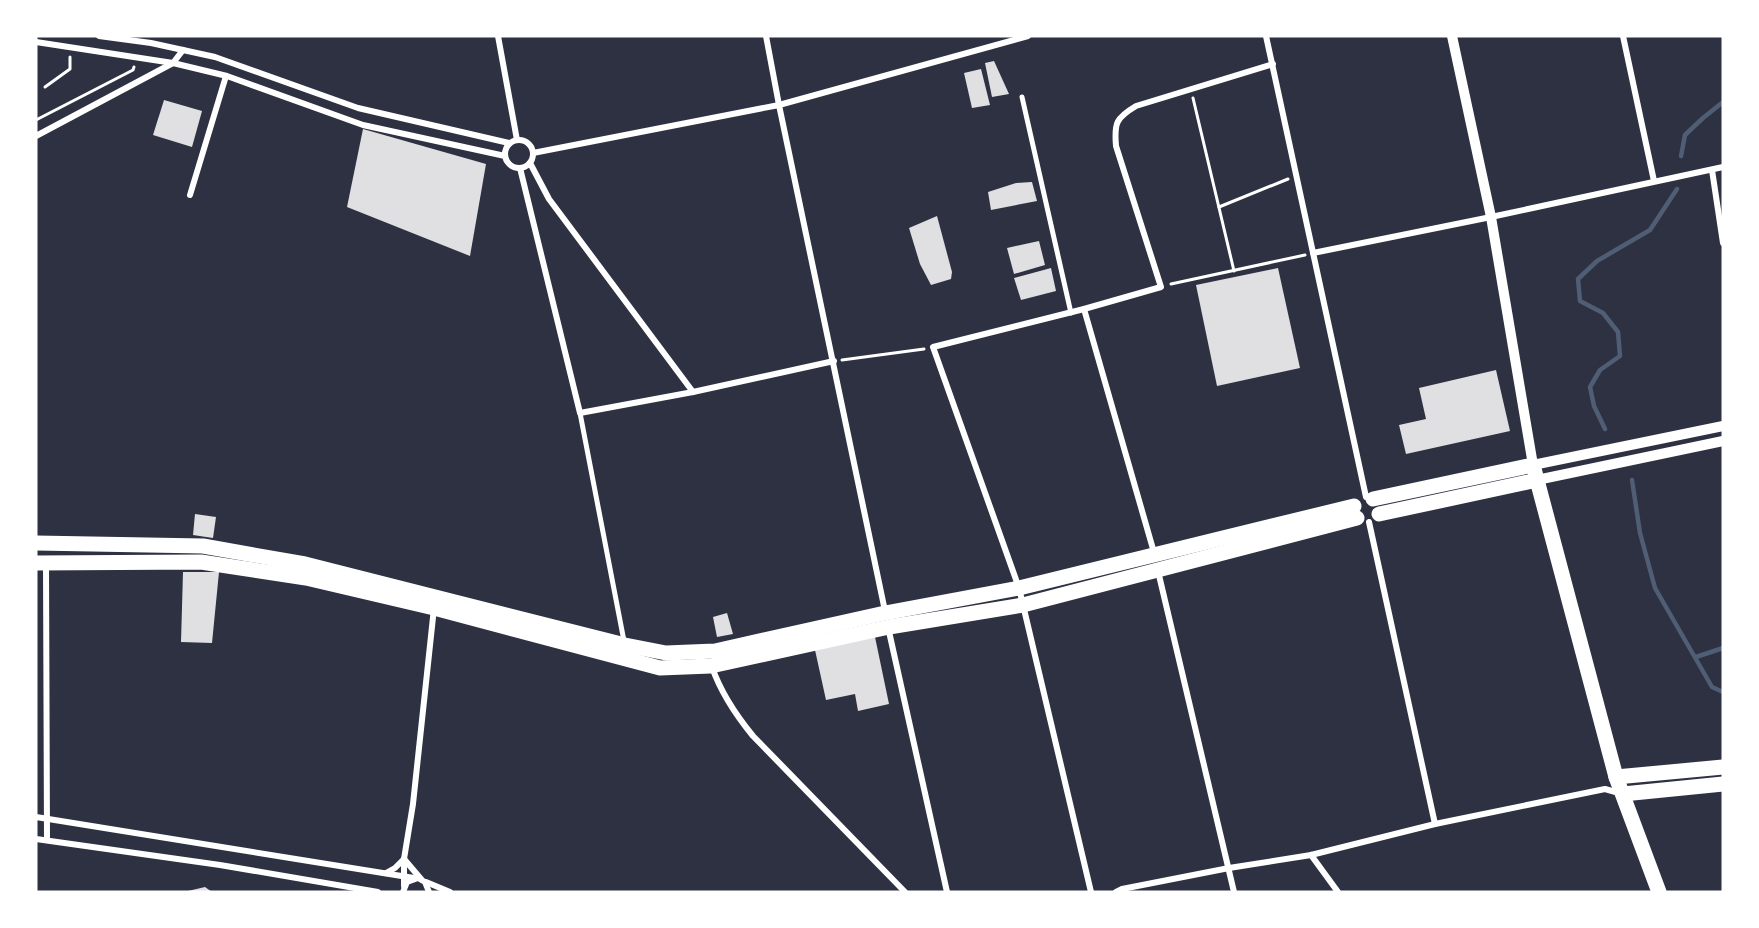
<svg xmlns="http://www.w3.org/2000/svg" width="1759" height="928" viewBox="0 0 1759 928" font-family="Inter,sans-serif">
	<rect width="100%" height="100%" fill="#2d3142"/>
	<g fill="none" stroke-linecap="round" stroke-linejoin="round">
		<!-- stream -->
		<g stroke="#4f5d75" stroke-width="4.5">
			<polyline points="1681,156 1685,135 1703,118 1723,102"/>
			<polyline points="1605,429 1594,406 1590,387 1600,370 1620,356 1618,332 1603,313 1580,301 1578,279 1597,261 1650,230 1677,189"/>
			<polyline points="1632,480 1640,533 1655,588 1712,687 1723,692"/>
			<polyline points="1696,657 1723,648"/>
		</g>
	</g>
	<!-- building -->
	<g fill="#e0e0e3">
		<polygon points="994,61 1009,94 992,97 985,63"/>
		<polygon points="981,69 990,105 972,108 964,73"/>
		<polygon points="164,100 202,111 192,147 153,135"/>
		<polygon points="363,129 486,164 470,256 347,207"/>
		<polygon points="1032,182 1037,201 991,210 988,192 1016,183"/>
		<polygon points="937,216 952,272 951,279 931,285 920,264 909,228"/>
		<polygon points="1039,241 1045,265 1014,274 1007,248"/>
		<polygon points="1051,268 1056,291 1021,300 1014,278"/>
		<polygon points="1278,268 1300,368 1217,386 1196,285"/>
		<polygon points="1496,370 1510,431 1406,454 1399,425 1426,419 1419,388"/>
		<polygon points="195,514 216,517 213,538 193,535"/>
		<polygon points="183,572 219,572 212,643 181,642"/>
		<polygon points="727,613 733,634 717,637 713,617"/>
		<polygon points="875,637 889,704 858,711 855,694 826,700 815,650"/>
		<polygon points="205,887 212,892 188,892 188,891"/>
	</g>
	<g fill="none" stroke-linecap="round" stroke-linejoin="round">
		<!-- path -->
		<g stroke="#fff" stroke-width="3">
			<polyline points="45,87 70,69 70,57"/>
			<polyline points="1193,98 1234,271"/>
			<polyline points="36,120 133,70 134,67"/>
			<polyline points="1219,207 1288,179"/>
			<polyline points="1171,284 1305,255"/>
			<polyline points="842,360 924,349"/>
		</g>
		<!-- pedestrian -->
		<g stroke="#fff" stroke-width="5">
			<polyline points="1022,97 1071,313"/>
			<polyline points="580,413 624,641"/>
		</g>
		<!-- minor -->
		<g stroke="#fff" stroke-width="6">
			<polyline points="99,36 151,43 215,57 358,108 509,143"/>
			<polyline points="498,36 517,140"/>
			<polyline points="766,36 779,105 885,611"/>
			<polyline points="1266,36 1366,497"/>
			<polyline points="1623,36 1654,181"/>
			<polyline points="36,42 173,63 227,76 363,125 505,156"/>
			<polyline points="36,136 173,63 183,50"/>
			<circle cx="519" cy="154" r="14"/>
			<polyline points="533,153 779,105 1028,36"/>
			<polyline points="530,163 549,199 693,392"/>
			<polyline points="520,168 580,413 693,392 834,361"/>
			<polyline points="1712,170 1723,243"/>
			<polyline points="190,195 226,76"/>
			<polyline points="1313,253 1491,217 1723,167"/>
			<polyline points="1084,309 1155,556"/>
			<polyline points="1369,522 1435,824"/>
			<polyline points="46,564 47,840"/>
			<polyline points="1158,571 1234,892"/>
			<polyline points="888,627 947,892"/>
			<path d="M712 667C721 693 735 714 753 736L905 892"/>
			<polyline points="36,817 414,878"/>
			<polyline points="36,839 220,865 378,892"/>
			<polyline points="1311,855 1338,892"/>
			<polyline points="404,859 421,879"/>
			<polyline points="386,873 395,868 404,859"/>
			<polyline points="426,882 450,892"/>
			<polyline points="404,886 404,859 413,804 434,608"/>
			<polyline points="403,892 407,882 418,878 425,882 429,892"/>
			<path d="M1091 892 1019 588 933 347 1084 309 1161 287 1116 146C1114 123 1116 118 1136 106L1273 64"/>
			<polyline points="1116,892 1122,889 1229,868 1311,855 1435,824 1605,789 1619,793"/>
		</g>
		<!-- tertiary -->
		<g stroke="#fff" stroke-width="10">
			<polyline points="1452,36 1491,217 1533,465 1723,426"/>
			<polyline points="1537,480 1723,441"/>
		</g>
		<!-- primary -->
		<g stroke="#fff" stroke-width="15">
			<polyline points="1373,499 1533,465 1616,777 1659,892"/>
			<polyline points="1379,514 1537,480"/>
			<polyline points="36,543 203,546 305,564 625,645 666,653 715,651 885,613 1019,588 1354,506"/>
			<polyline points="36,563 201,562 306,578 434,608 660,668 711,666 889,627 1023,605 1357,518"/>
			<polyline points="1616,777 1723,767"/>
			<polyline points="1623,794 1723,784"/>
		</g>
	</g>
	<!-- border -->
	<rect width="1759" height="928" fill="none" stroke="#ffffff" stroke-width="75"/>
</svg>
